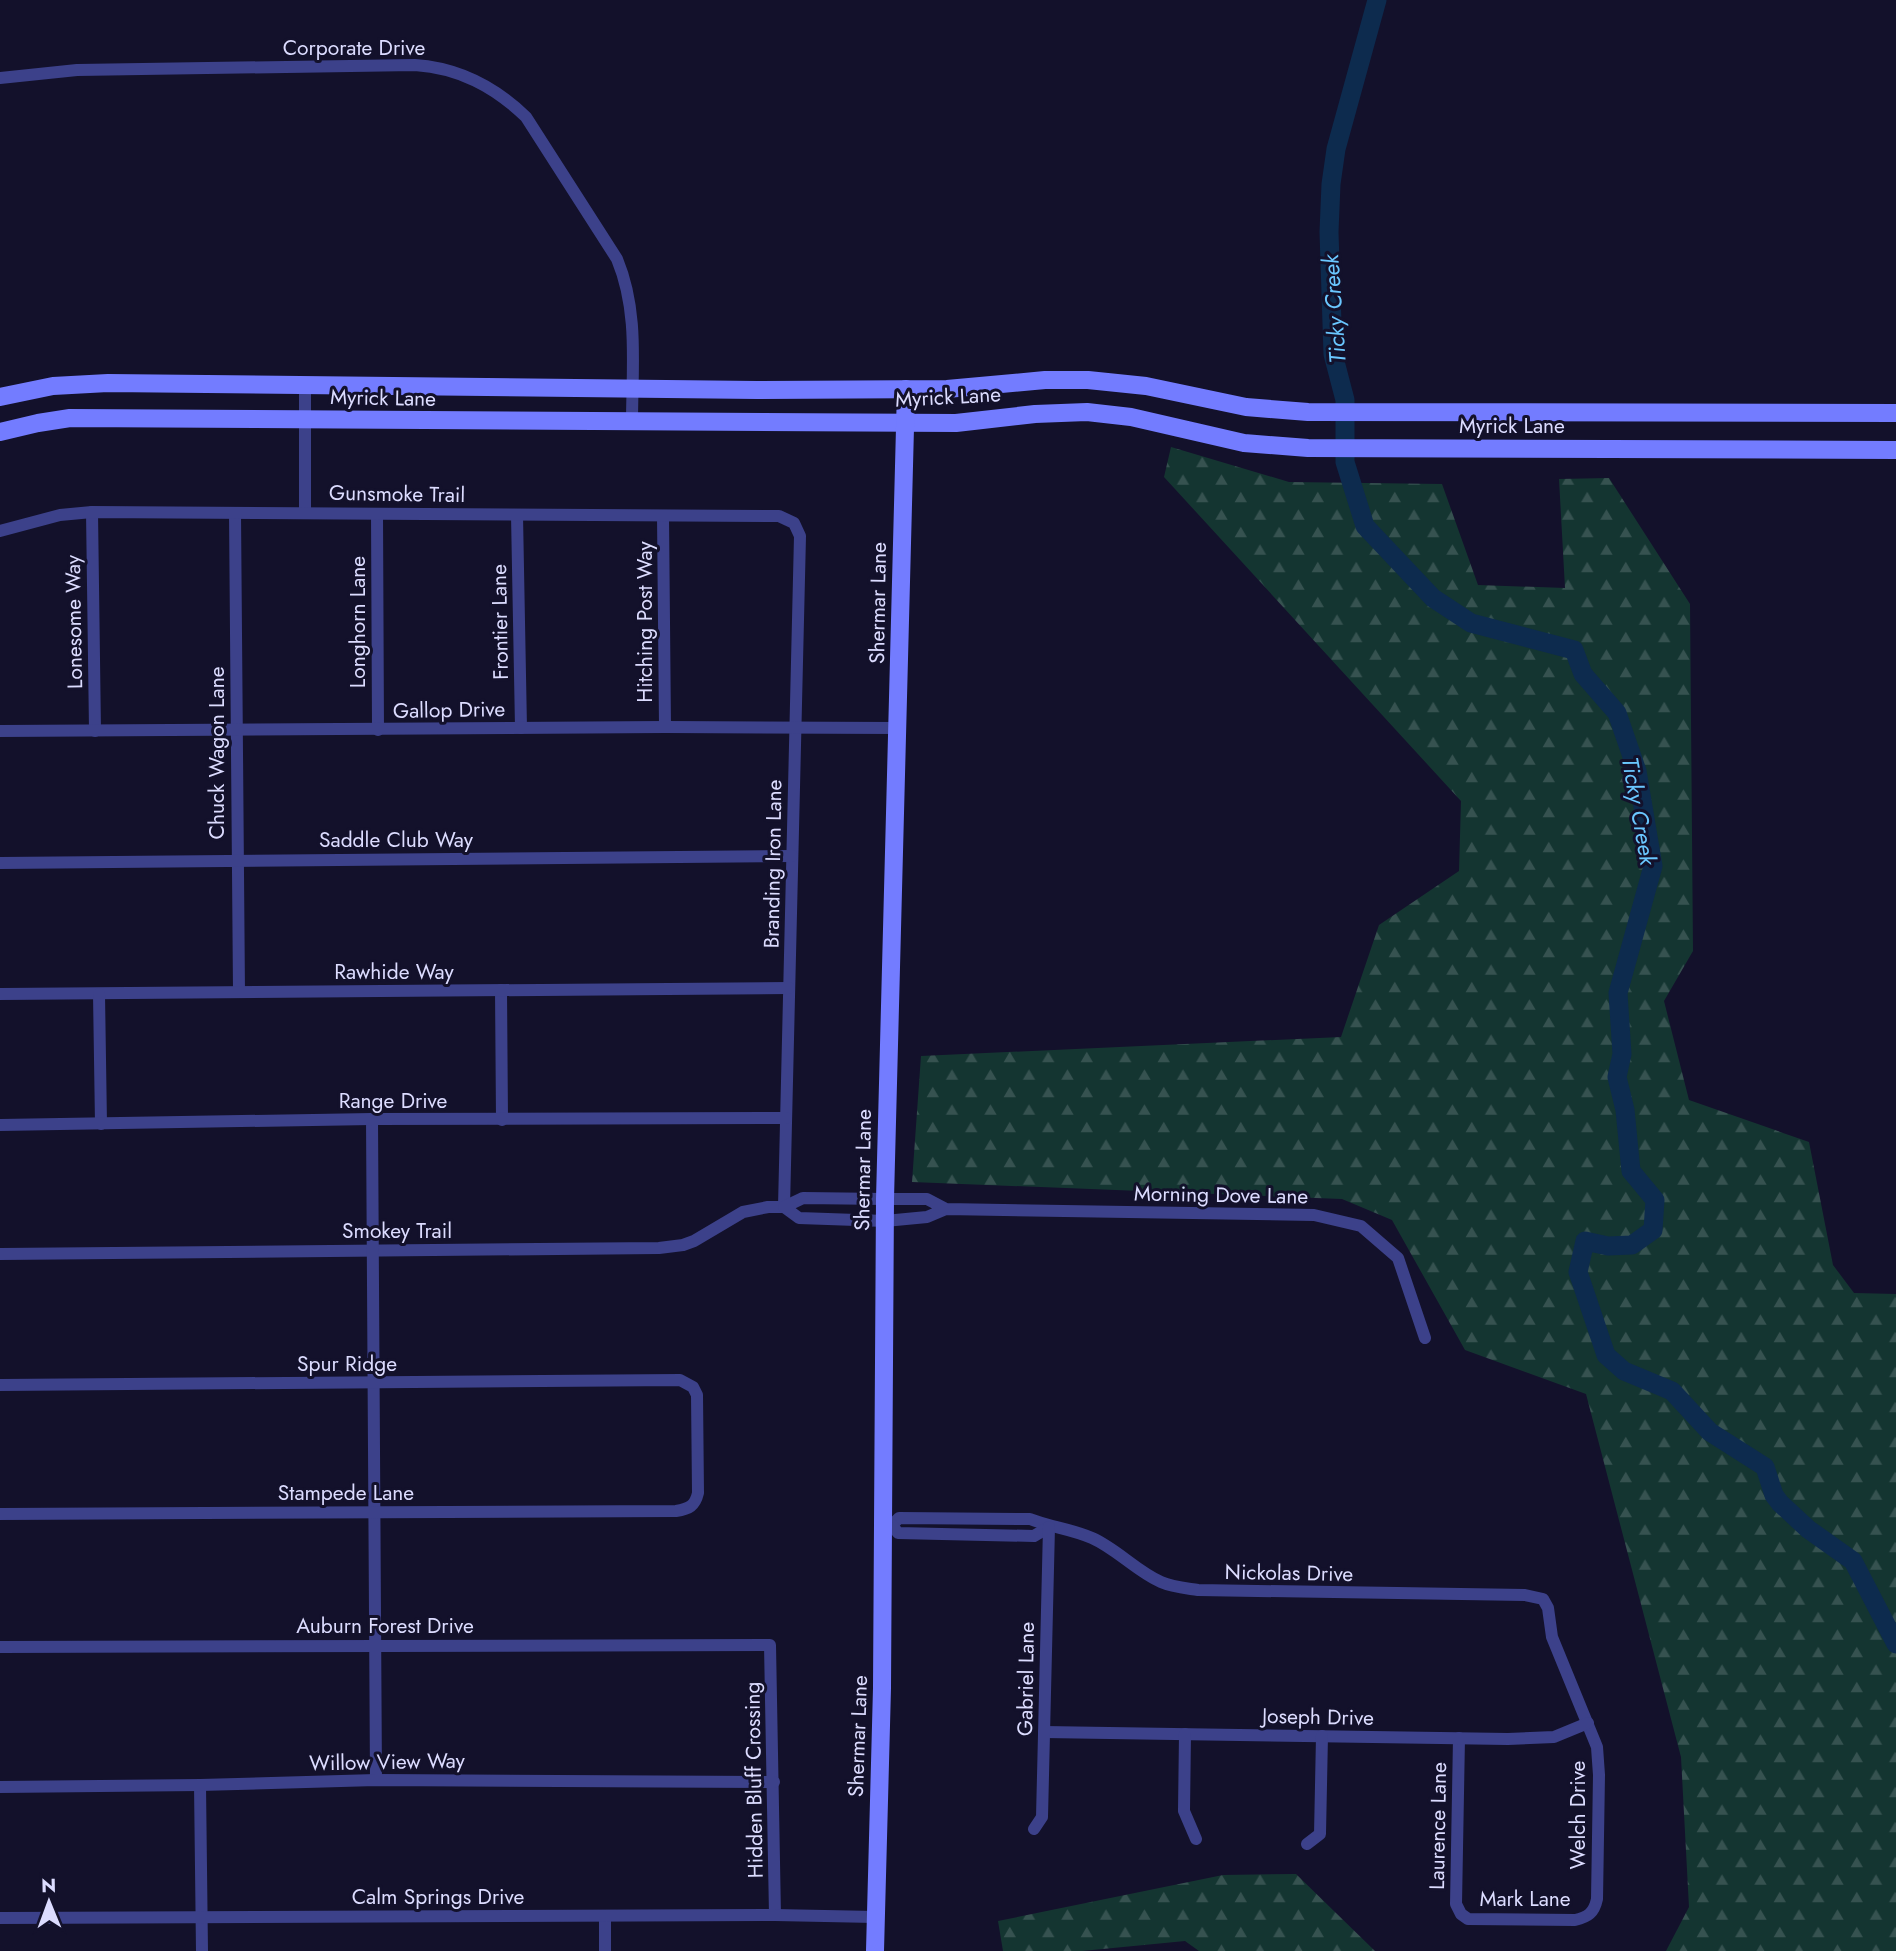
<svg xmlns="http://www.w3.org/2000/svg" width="1896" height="1951" viewBox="0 0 1896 1951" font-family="Jost,sans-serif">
	<defs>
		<pattern id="forest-firs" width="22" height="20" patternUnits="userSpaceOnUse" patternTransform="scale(1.75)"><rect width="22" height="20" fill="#143531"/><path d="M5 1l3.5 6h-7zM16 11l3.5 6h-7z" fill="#365250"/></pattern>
	</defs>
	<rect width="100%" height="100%" fill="#13112b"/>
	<!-- forest -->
	<g fill="url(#forest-firs)">
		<polygon points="1171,447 1289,482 1442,484 1478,585 1565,588 1559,479 1609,478 1690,604 1693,951 1664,1001 1689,1100 1809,1142 1833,1265 1854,1293 1896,1294 1896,1951 1666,1951 1689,1907 1681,1757 1586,1394 1465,1350 1392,1220 1342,1199 912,1182 921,1056 1341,1037 1379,925 1459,871 1461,801 1164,477"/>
		<polygon points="1296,1874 1375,1951 1199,1951 1185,1941 1082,1951 1003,1951 998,1921 1223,1875"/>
	</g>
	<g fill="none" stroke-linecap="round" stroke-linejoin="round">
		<!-- river -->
		<polyline stroke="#0d2b4e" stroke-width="19" points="1377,0 1336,149 1331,184 1329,232 1333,354 1345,400 1345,462 1365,526 1433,598 1471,623 1574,650 1583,674 1617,713 1637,771 1653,866 1618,993 1622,1054 1617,1077 1625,1110 1631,1171 1655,1200 1653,1230 1632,1245 1608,1246 1585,1241 1578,1272 1606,1355 1624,1371 1672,1391 1710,1432 1765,1467 1774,1495 1780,1503 1808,1529 1853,1561 1896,1644"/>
		<!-- street -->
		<g stroke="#3c418a" stroke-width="12">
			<path d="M0 78 77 70 415 65C459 68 494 86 526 117L617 259C639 312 632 367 632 423"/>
			<polyline points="92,512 95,731"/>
			<polyline points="305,512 305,384"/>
			<polyline points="235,513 239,992"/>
			<polyline points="377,514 378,730"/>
			<polyline points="517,515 521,728"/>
			<polyline points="663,516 665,727"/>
			<polyline points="0,531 60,515 92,512 779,516 794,523 800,536 784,1207 768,1207 743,1212 694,1241 683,1245 659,1248 0,1254"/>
			<polyline points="0,731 665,727 898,728"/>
			<polyline points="0,863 792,856"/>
			<polyline points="501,990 502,1120"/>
			<polyline points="0,994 789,988"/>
			<polyline points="99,994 101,1124"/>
			<polyline points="372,1119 376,1780"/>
			<polyline points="0,1125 372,1119 786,1118"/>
			<polyline points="946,1209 927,1199 885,1199 803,1198 784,1207 799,1218 885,1221 927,1217 946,1209 1314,1215 1361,1226 1398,1258 1425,1338"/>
			<path d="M0 1385 680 1380 693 1387 697 1395 698 1493C695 1506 689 1509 676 1511L0 1514"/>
			<path d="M884 1525H892L899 1518 1030 1519C1050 1527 1072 1529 1092 1538 1117 1549 1136 1571 1161 1582 1172 1587 1185 1588 1198 1590L1525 1595 1543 1599 1548 1608 1552 1637 1597 1747 1599 1775 1597 1899C1594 1913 1588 1917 1575 1920L1468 1919 1461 1914 1456 1904 1459 1738"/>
			<polyline points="892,1525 898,1533 1034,1536 1049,1527"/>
			<polyline points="0,1647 770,1645 775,1915"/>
			<polyline points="1044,1732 1508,1739 1554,1737 1588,1723"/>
			<polyline points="1185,1734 1184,1811 1196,1839"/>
			<polyline points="200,1785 202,1951"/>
			<polyline points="0,1787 200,1785 376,1780 774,1782"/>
			<polyline points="1034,1829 1042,1817 1049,1527"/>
			<polyline points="1307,1844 1320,1834 1322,1736"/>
			<polyline points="605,1916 605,1951"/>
			<polyline points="0,1918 775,1915 875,1917"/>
		</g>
		<!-- secondary -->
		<g stroke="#737cff" stroke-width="18">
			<polyline points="0,397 53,386 108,383 757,390 947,389 1045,380 1088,380 1146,386 1246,407 1308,412 1896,413"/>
			<polyline points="0,432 38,423 70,418 956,423 1035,414 1087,412 1131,417 1244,443 1308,448 1896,450"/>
			<polyline points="875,1951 882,1688 885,1199 906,389"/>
		</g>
	</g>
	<g text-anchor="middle" stroke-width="6" stroke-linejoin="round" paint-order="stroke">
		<!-- street labels -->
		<g font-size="21" fill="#dcdcff" stroke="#13112b">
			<text x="354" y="55">Corporate Drive</text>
			<text transform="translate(948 397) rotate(-3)" y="7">Myrick Lane</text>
			<text transform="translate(383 398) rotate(1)" y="7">Myrick Lane</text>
			<text x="1512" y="433">Myrick Lane</text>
			<text transform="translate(397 494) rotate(1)" y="7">Gunsmoke Trail</text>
			<text transform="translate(878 603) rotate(-89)" y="7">Shermar Lane</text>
			<text transform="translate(74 622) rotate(-91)" y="7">Lonesome Way</text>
			<text transform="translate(358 622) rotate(-90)" y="7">Longhorn Lane</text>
			<text transform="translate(500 622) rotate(-91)" y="7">Frontier Lane</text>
			<text transform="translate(645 622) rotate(-90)" y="7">Hitching Post Way</text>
			<text transform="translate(449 710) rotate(-1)" y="7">Gallop Drive</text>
			<text transform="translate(217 753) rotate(-90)" y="7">Chuck Wagon Lane</text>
			<text x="396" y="847">Saddle Club Way</text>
			<text transform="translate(773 864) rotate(-89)" y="7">Branding Iron Lane</text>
			<text x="394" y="979">Rawhide Way</text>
			<text x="393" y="1108">Range Drive</text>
			<text transform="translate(863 1170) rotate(-89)" y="7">Shermar Lane</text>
			<text transform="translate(1221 1195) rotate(1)" y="7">Morning Dove Lane</text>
			<text x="397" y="1238">Smokey Trail</text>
			<text x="347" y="1371">Spur Ridge</text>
			<text x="346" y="1500">Stampede Lane</text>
			<text transform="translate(1289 1573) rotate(1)" y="7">Nickolas Drive</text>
			<text x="385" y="1633">Auburn Forest Drive</text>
			<text transform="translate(1026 1679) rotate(-89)" y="7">Gabriel Lane</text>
			<text transform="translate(1318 1717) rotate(1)" y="7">Joseph Drive</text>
			<text transform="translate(858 1736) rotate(-88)" y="7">Shermar Lane</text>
			<text transform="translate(387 1762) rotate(-1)" y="7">Willow View Way</text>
			<text transform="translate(754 1780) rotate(-91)" y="7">Hidden Bluff Crossing</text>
			<text transform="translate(1578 1815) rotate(-90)" y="7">Welch Drive</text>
			<text transform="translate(1438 1826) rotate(-89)" y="7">Laurence Lane</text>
			<text x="438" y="1904">Calm Springs Drive</text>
			<text x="1525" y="1906">Mark Lane</text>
		</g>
		<!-- water labels -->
		<g font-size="23" font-style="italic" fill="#6ac7ff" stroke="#13112b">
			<text transform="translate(1334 309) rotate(-94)" y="8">Ticky Creek</text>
			<text transform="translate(1639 811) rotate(80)" y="8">Ticky Creek</text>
		</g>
	</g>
	<!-- north arrow -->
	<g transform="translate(49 1902) rotate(359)" stroke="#13112b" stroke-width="5" paint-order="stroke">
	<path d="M0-5L12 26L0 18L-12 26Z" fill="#dcdcff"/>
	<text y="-10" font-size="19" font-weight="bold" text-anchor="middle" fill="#dcdcff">N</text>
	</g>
</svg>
